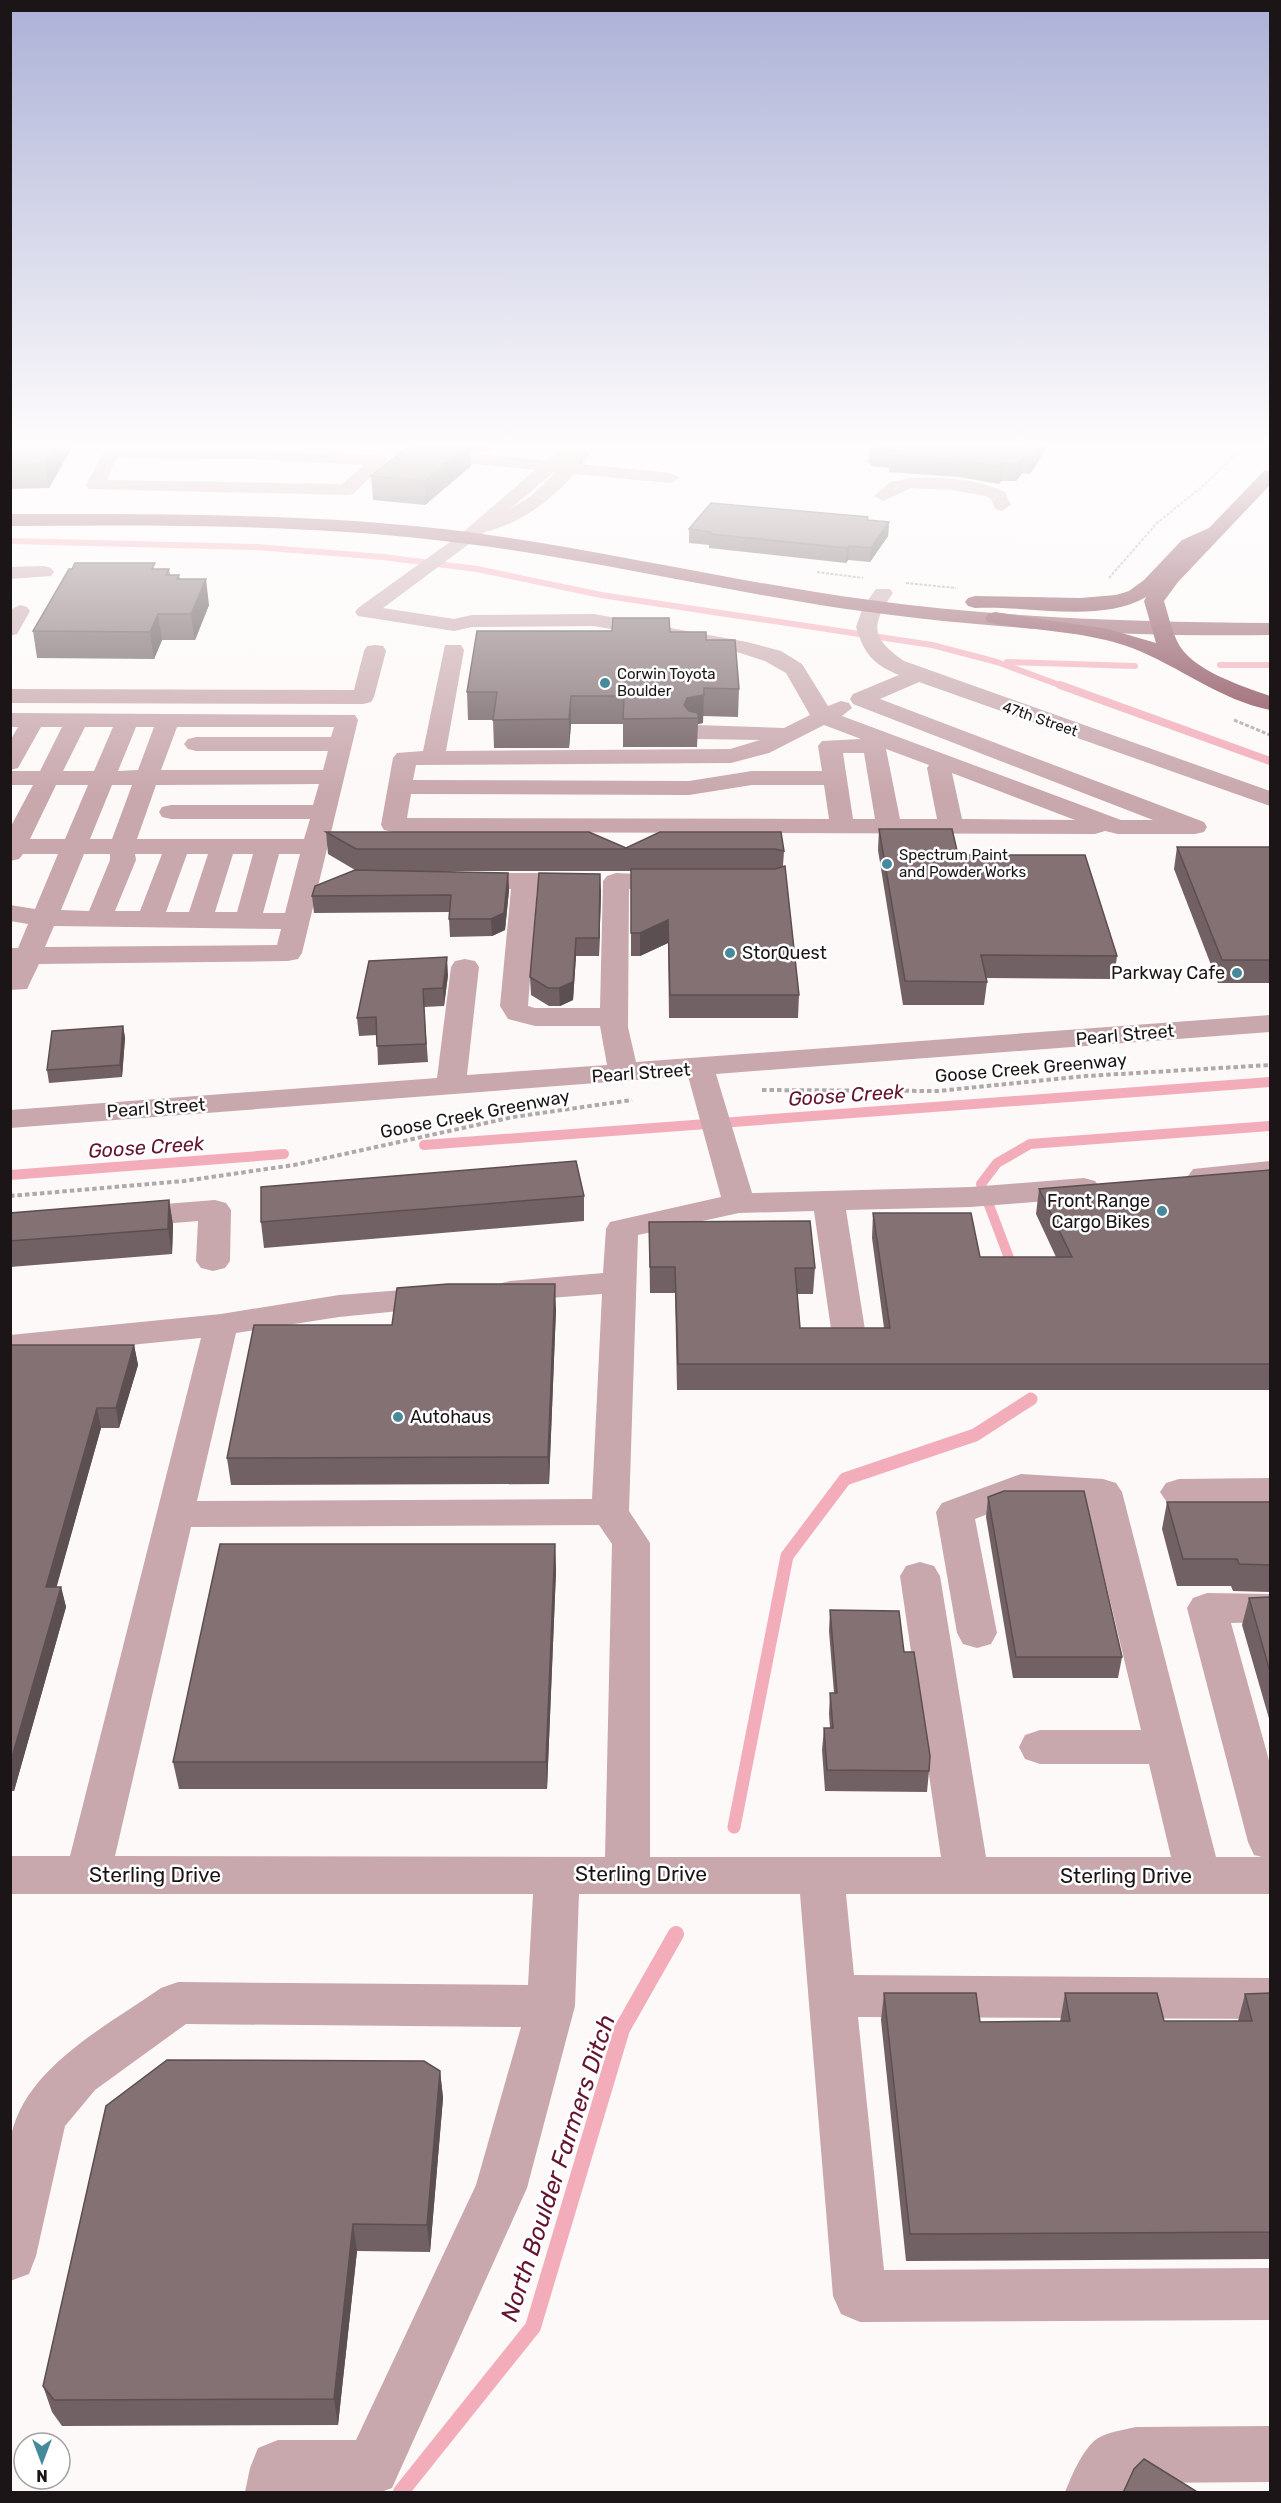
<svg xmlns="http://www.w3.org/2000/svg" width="1281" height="2503" viewBox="0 0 1281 2503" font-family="Rubik,sans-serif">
	<rect width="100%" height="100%" fill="#fdf9f9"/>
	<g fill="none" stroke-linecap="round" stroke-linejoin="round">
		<!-- stream-far4 -->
		<g stroke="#f3adba" stroke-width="6">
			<polyline points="10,541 256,547 383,557 477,569 601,595 932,645 997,662 1065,687"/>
			<polyline points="1007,662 1135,666"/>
			<polyline points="1220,665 1270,665"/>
		</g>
		<!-- stream-far3 -->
		<polyline stroke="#f3adba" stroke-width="8" points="1060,685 1270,761"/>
		<!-- stream-far2 -->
		<g stroke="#f3adba" stroke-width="10">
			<polyline points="424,1145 1270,1082"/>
			<polyline points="10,1175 284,1154"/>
			<polyline points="1014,1271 981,1184 997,1163 1030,1144 1270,1126"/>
		</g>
		<!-- stream-far1 -->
		<polyline stroke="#f3adba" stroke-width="13" points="734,1827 787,1556 845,1479 975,1435 1031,1399"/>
		<!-- stream -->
		<polyline stroke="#f3adba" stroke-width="16" points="401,2492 533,2327 622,2029 676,1934"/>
		<!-- path-far2 -->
		<g stroke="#afa9aa" stroke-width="2" stroke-dasharray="3 1.5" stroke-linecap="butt">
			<polyline points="817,572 863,578"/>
			<polyline points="1109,578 1157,523 1204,485 1244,446"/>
			<polyline points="906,583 956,588"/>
		</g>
		<!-- path-far1 -->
		<polyline stroke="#afa9aa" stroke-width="3" stroke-dasharray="4 2" stroke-linecap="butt" points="1234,720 1270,735"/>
		<!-- path -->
		<g stroke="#afa9aa" stroke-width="4" stroke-dasharray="4.5 3" stroke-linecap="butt">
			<polyline points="762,1090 938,1091 1086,1076 1270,1065"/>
			<polyline points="10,1196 184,1181 294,1165 513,1117 632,1100"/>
		</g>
		<!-- minor -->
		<g fill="#c8a8ad" fill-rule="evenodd">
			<path d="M107 446 379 455 388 460 353 494 347 495 89 489 86 485ZM117 458 251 459 364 465 342 484 107 480Z"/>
			<path d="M567 446H582L590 454 582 464 671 473 680 478 671 483 574 474C549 502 521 523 485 532L383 608 454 619 472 615 594 614 747 642 781 651 802 664 828 706 841 701 849 703 852 708 842 716 1121 820H1153L853 704 850 699 853 694 899 675C872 664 864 653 856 627L863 607 876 589H890L893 593C870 626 871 638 904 661L1270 791V806L919 682 880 699 1204 822 1207 827 1204 832 1195 834H1118L1105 831 1095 834 393 832 384 830 381 825 393 758 397 753 423 751 445 645H461L464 650 446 751 730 749 760 740 697 739 689 737 686 732 689 727 697 725 784 728 810 715 786 673 765 661 737 652 594 626 472 627 454 631 358 616 355 612 358 608 461 534 535 470 427 459 418 454 421 450 546 460ZM554 472H556L531 496 509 510ZM824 725 861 739 822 741 818 746 822 771H752L689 781 413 780 416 765 731 763 769 753ZM886 749 929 765 927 768 937 819H900ZM843 753H864L875 819H853ZM952 773 1075 820 962 819ZM752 785H824L829 819 407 818 411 794 689 795Z"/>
			<path d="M911 478C941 477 977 478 1005 492L1011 505 1002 511 995 509 991 499 985 496 952 490 911 488 883 501 874 496 890 482Z"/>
			<polygon points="44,566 51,568 54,572 51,576 10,579 10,567"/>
			<polygon points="20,605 27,607 30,611 17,634 10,636 10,610"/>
			<polygon points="375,645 383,646 386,651 374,697 371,702 363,704 10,703 10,689 354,690 364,651 367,646"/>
			<path d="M10 713 355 715 358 720 302 953 298 959 288 961 39 964 27 989 10 990V948H18L28 924 10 921V905L35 909 58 854H23L19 859 10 861V828L33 785H10V771H40L62 727H41L18 768 10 770V741L18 727H10ZM85 727H113L94 771H63ZM136 727H154L138 770 118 771ZM177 727H334L331 737H196L188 739 184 744 188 749 196 751H328L323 770H161ZM319 784 313 805H171L162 807 159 812 162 817 171 819H310L304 839H137L156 785ZM56 785H88L65 839H30ZM112 785H132L112 839H90ZM84 854H110V860L89 911 61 910ZM135 854H162L140 911H115L136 860ZM187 854H208L189 912H166ZM233 854H253L237 912H215ZM279 854H300L285 913H263ZM54 926 281 929 277 945 45 947Z"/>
			<path d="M465 873H584L593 876 597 881 593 886 537 889 528 1006 535 1008H600L603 881 607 876 616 873 684 876 688 881 684 886 629 889 628 1027 636 1062 1270 1015V1032L716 1074 752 1193 971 1187 1084 1178 1095 1181 1100 1188 1095 1195 1084 1198 971 1207 846 1210 866 1336 861 1344 849 1347 837 1344 832 1336 814 1211 739 1213 638 1235 629 1511 650 1543V1857H941L900 1576 906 1566 920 1562 934 1566 940 1576 986 1857H1171L1149 1764H1040L1025 1759 1019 1747 1025 1735 1040 1730H1141L1087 1504 1024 1500 975 1519 997 1633 991 1644 977 1648 963 1644 957 1633 936 1512 942 1503 1021 1474 1103 1479 1116 1483 1122 1492 1216 1857H1262L1254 1855 1248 1842 1187 1608 1193 1598 1207 1593 1270 1594V1622L1231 1623 1270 1764V1894H846L854 1975 1270 1978V2019L858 2017 884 2270 1270 2268V2320L860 2322 841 2314 833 2296 800 1894H579L575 2006 527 2188 392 2488 381 2492H245L250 2468 258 2448 278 2440H356L476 2185 521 2027 186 2024 95 2090 65 2126 36 2256 29 2274 10 2281C10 2237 6 2187 10 2144 18 2071 107 2026 161 1988L178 1982 528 1985 533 1894H10V1856H70L201 1338 10 1357V1335L221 1314 339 1295 440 1287 452 1290 457 1297 452 1304 440 1307 339 1317 236 1333 197 1501 592 1499 602 1294 510 1301 498 1298 493 1291 498 1284 510 1281 603 1273 606 1229 610 1222 721 1197 688 1076 10 1128V1110L437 1078 451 967 455 961 465 959 475 961 479 967 467 1075 607 1065 600 1026H535L508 1019 500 1006 511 889 456 886 452 881 456 876ZM599 1525 612 1544 605 1857 115 1856 191 1527Z"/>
			<polygon points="1270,1161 1270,1179 1204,1185 1193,1183 1188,1176 1193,1169"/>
			<polygon points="215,1200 226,1203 231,1210 230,1261 225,1268 213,1271 201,1268 196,1261 198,1221 126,1227 115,1224 110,1217 115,1210 126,1207"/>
			<polygon points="1270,1478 1270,1504 1179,1505 1166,1501 1160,1492 1166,1483 1179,1479"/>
			<path d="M1270 2426V2482L1136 2483 1127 2492H1065C1072 2475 1081 2453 1094 2441 1104 2432 1124 2430 1136 2427Z"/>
		</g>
		<!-- major -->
		<path fill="#99636e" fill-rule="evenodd" d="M10 514C163 514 316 513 468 532 603 550 735 582 870 600 1003 618 1136 622 1270 623V635C1120 637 968 628 820 605 702 586 586 559 468 544 317 524 163 525 10 526Z"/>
		<!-- highway -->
		<path fill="#874a57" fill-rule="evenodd" d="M1270 470V485L1178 582 1164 601C1168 614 1171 628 1177 641 1190 670 1242 686 1270 696V710C1220 700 1179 666 1132 648 1094 633 1036 630 995 624L988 622 985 618 988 614 995 612 1108 629 1156 643 1144 601 1146 597C1100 624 1027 605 975 608L968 606 965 602 968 598 975 596 1080 598 1116 595 1129 591 1144 580 1182 540 1209 528 1264 471Z"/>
	</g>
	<!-- wall -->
	<g fill="#716164">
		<polygon points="10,446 73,446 49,488 10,489"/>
		<polygon points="409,446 494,446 487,452 471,451 471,466 425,505 373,500 371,476"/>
		<polygon points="869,446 1048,446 1030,474 1022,473 1016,481 1001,481 999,484 959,477 889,472 889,468 871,466 871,463 868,463"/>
		<polygon points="868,520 889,522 888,536 870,562 848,560 846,563 709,548 709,545 689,543 689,529"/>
		<polygon points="72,569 169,569 170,575 179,575 180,579 209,605 195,640 162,640 154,659 37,658 33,631"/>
		<polygon points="612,631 670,632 706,640 739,689 738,717 703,716 703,723 698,724 697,747 623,747 623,724 571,724 569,748 494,748 493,720 468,720 467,692"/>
		<polygon points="879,829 958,855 1117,956 1114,979 986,978 987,982 984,1005 903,1005 878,850"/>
		<polygon points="326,832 626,848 781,832 784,851 783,866 799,995 798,1018 669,1018 668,943 640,956 631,956 631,871 422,871 508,873 509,890 505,930 492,936 450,937 449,919 450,912 314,913 312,896 355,870 328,854"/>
		<polygon points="1177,847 1270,847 1270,983 1218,983 1174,869"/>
		<polygon points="601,891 599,956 576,956 573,1000 560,1006 549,1006 531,995 530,977"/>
		<polygon points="448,975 444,1006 424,1007 428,1062 378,1065 377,1035 359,1036 357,1018"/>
		<polygon points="123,1026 125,1038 122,1077 49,1083 47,1070"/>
		<polygon points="1270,1170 1270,1390 677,1390 675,1293 650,1293 649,1222 815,1268 813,1294 797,1294 800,1328 884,1328 872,1238 873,1213 980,1257 1056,1257 1036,1214 1039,1189"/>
		<polygon points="584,1196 584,1221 264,1248 261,1222"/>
		<polygon points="169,1200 173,1225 172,1254 10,1267 10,1213"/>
		<polygon points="556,1309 549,1484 231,1485 227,1458 392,1325"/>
		<polygon points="10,1345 134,1345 138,1365 119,1428 101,1428 56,1587 61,1587 66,1607 14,1791 10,1791"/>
		<polygon points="988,1497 1122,1657 1118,1678 1013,1678 986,1517"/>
		<polygon points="1167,1502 1270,1502 1270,1592 1233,1591 1231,1586 1177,1586 1162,1529"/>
		<polygon points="555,1544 556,1571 547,1789 179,1789 173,1762"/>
		<polygon points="1270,1597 1270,1722 1242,1625 1249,1598"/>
		<polygon points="830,1610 904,1652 929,1771 927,1792 825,1791 822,1750 824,1728 830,1728 829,1714 830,1693 834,1693 829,1631"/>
		<polygon points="884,1993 980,2022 1060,2022 1065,1993 1164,2021 1238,2021 1245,1994 1270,1993 1270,2259 906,2261 881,2020"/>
		<polygon points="440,2071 443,2098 430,2252 357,2251 338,2425 62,2426 52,2412 43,2386"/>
	</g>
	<!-- shaded-wall -->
	<g fill="#5c4f51">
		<polygon points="56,446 73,446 49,488 45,464"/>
		<polygon points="467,446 470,446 471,466 425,505 424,481"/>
		<polygon points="486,446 494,446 487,452"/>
		<polygon points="1039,446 1048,446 1030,474 1032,457"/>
		<polygon points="1024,456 1022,473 1016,481 1018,464"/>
		<polygon points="1003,464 1001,481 999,484 1001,467"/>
		<polygon points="889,522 888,536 870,562 871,548"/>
		<polygon points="849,546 848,560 846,563 847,548"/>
		<polygon points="206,579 209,605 195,640 191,614"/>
		<polygon points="158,614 162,640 154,659 150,632"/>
		<polygon points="704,695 703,723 698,724 698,718 684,719 684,705 687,698"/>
		<polygon points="571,696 571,724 569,748 569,719"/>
		<polygon points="508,873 509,890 505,930 492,936 491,919"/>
		<polygon points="600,874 601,891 599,956 599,938"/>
		<polygon points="668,920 668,943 640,956 640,933"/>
		<polygon points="576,938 576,956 573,1000 560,1006 559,988"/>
		<polygon points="447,957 448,975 444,1006 443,988"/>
		<polygon points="123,1026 125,1038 122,1077 120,1065"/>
		<polygon points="169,1200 173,1225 172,1254 168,1229"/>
		<polygon points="555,1284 556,1309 549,1484 548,1457"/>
		<polygon points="134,1345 138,1365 119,1428 116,1408"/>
		<polygon points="97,1408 101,1428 51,1607 46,1587"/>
		<polygon points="555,1544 556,1571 547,1789 546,1762"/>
		<polygon points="61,1587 66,1607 14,1791 10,1777 10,1764"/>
		<polygon points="440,2071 443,2098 430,2252 427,2225"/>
		<polygon points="353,2224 357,2251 338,2425 334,2399"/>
	</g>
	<!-- building -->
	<g fill="#837174" stroke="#5c4f51" stroke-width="1.5">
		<polygon points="10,446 56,446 45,464 10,465"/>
		<polygon points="409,446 467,446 424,481 371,476"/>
		<polygon points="869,446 1039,446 1032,457 1024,456 1018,464 1003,464 1001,467 960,460 890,455 893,451 872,449 874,447"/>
		<polygon points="711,503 868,517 867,520 889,522 871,548 849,546 847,548 709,534 711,532 689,529"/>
		<polygon points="75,563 155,563 152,569 169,569 166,575 179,575 177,579 206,579 191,614 158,614 150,632 33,631 69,569 72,569"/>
		<polygon points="613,618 669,618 670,632 706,632 706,640 735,640 739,689 704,688 704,695 687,698 684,705 689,711 698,713 698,718 623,719 624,696 571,696 569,719 493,720 497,692 467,692 477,631 612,631"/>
		<polygon points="879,829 952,829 958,855 1085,855 1117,956 981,955 987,982 905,981"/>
		<polygon points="326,832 589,832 626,848 660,832 781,832 784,851 775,849 356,849"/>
		<polygon points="1177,847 1270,847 1270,960 1222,960"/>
		<polygon points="785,866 799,995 670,995 668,920 640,933 631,933 631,869 775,869"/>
		<polygon points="355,870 508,873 504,913 491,919 449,919 451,895 312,896 315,886"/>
		<polygon points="539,873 600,874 599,938 576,938 573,982 559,988 548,988 530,977"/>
		<polygon points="447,957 443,988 423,989 426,1044 377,1046 376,1017 357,1018 369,961"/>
		<polygon points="123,1026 120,1065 47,1070 52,1031"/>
		<polygon points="576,1161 584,1196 261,1222 261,1187"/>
		<polygon points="1270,1170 1270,1364 678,1364 675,1267 650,1267 649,1222 810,1221 815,1268 795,1268 800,1328 890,1328 873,1213 971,1213 980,1257 1072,1257 1039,1189"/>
		<polygon points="169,1200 168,1229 10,1241 10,1213"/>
		<polygon points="448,1284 555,1284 548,1457 227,1458 254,1325 392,1325 397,1288"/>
		<polygon points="10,1345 134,1345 116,1408 97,1408 46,1587 61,1587 10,1764"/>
		<polygon points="1004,1491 1084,1491 1122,1657 1016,1657 988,1497"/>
		<polygon points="1167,1502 1270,1502 1270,1565 1239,1564 1237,1559 1183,1559"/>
		<polygon points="220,1544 555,1544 546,1762 173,1762"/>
		<polygon points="1270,1597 1270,1672 1249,1598"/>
		<polygon points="830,1610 899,1611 904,1652 914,1652 930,1756 929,1771 827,1770 824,1728 833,1728 830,1693 837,1693"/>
		<polygon points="884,1993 976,1993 980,2022 1070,2021 1065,1993 1157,1993 1164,2021 1252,2021 1245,1994 1270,1993 1270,2232 910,2234"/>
		<polygon points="167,2060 424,2061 440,2071 427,2225 353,2224 334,2399 54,2400 43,2386 106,2106"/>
		<polygon points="1144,2459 1199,2493 1123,2493 1134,2469"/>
	</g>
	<!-- sky -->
	<linearGradient id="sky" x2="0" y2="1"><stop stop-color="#acb1d6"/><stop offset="0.56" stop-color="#fefcfc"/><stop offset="1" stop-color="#fefcfc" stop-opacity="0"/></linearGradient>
	<rect width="1281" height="796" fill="url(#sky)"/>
	<!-- markers -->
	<g fill="#46899a" stroke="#fff" stroke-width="2">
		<circle cx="605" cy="683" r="6"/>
		<circle cx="887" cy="864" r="6"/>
		<circle cx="730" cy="953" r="6"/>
		<circle cx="1237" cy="973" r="6"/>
		<circle cx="1162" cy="1211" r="6"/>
		<circle cx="398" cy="1417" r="6"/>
	</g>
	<g text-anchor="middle" stroke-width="5" stroke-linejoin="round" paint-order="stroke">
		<!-- far-poi labels -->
		<g font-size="15" fill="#1c1517" stroke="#fff" text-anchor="start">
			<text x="617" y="679">Corwin Toyota<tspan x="617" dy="17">Boulder</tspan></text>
			<text x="899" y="860">Spectrum Paint<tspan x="899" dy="17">and Powder Works</tspan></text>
		</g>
		<!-- far-street labels -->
		<g font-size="15" fill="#1c1517" stroke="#fff">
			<text transform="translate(1040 719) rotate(19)" y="5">47th Street</text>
		</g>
		<!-- poi labels -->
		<g font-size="18" fill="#1c1517" stroke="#fff" text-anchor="start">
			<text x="742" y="959">StorQuest</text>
			<text x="1225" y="979" text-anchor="end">Parkway Cafe</text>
			<text x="1150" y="1207" text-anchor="end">Front Range<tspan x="1150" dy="21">Cargo Bikes</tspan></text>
			<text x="410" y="1423">Autohaus</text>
		</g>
		<!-- street labels -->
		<g font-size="18" fill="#1c1517" stroke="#fff">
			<text transform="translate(1125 1035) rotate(-5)" y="6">Pearl Street</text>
			<text transform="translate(1031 1068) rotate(-5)" y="6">Goose Creek Greenway</text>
			<text transform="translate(641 1073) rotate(-4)" y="6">Pearl Street</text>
			<text transform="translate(156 1108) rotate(-4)" y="6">Pearl Street</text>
			<text transform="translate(475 1114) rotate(-11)" y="6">Goose Creek Greenway</text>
		</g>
		<!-- water labels -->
		<g font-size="20" font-style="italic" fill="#65142e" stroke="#fff">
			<text transform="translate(846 1095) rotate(-4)" y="7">Goose Creek</text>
			<text transform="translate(146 1147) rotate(-4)" y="7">Goose Creek</text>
		</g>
		<!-- near-street labels -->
		<g font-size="21" fill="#1c1517" stroke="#fff">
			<text x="641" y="1881">Sterling Drive</text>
			<text x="155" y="1882">Sterling Drive</text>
			<text x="1126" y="1883">Sterling Drive</text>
		</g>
		<!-- near-water labels -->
		<g font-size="24" font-style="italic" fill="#65142e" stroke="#fff">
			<text transform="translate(558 2168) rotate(-72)" y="8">North Boulder Farmers Ditch</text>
		</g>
	</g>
	<!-- border -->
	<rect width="1281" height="2503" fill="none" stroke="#1c1517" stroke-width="24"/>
	<!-- north arrow -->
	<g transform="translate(42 2461) rotate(180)"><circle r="28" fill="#ffffff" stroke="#a4a1a2" stroke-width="1.5"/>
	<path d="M0-4.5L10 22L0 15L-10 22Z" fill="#46899a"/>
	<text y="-9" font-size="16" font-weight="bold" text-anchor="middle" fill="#1c1517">N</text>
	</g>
</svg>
